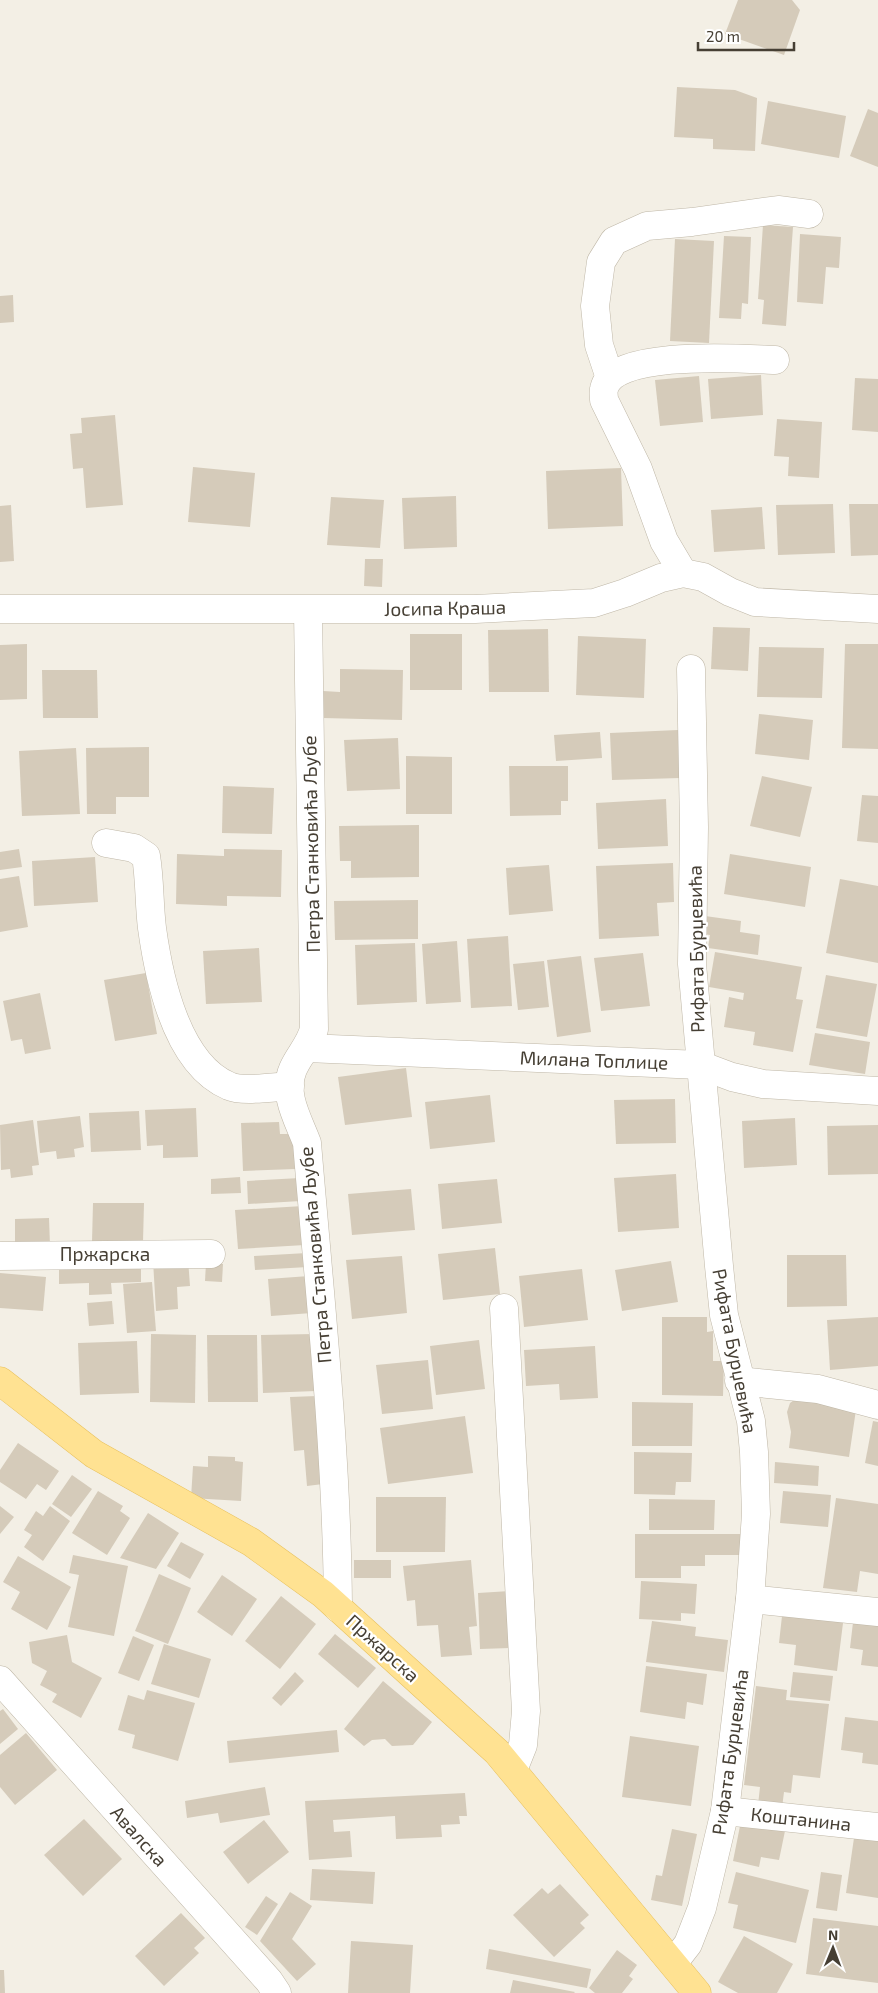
<svg xmlns="http://www.w3.org/2000/svg" width="878" height="1993" viewBox="0 0 878 1993" font-family="'Exo 2',sans-serif">
	<rect width="100%" height="100%" fill="#f3efe5"/>
	<!-- building -->
	<g fill="#d5cbba">
		<polygon points="738,0 792,0 800,10 784,55 725,34"/>
		<polygon points="677,87 735,90 757,98 755,151 713,149 713,139 674,137"/>
		<polygon points="768,101 846,116 839,158 761,144"/>
		<polygon points="868,109 878,113 878,167 850,156"/>
		<polygon points="763,225 793,227 786,326 762,324 764,300 758,299"/>
		<polygon points="800,234 841,237 839,268 826,267 823,304 797,302"/>
		<polygon points="724,236 751,237 748,304 742,303 741,319 719,318"/>
		<polygon points="675,239 714,241 709,343 670,341"/>
		<polygon points="13,295 14,322 0,323 0,296"/>
		<polygon points="761,375 763,415 711,419 708,379"/>
		<polygon points="699,376 703,422 660,426 655,380"/>
		<polygon points="855,378 878,379 878,432 852,430"/>
		<polygon points="115,415 123,505 86,508 83,468 73,469 70,434 82,433 81,418"/>
		<polygon points="777,419 822,422 819,478 788,476 789,457 774,456"/>
		<polygon points="193,467 255,473 250,527 188,522"/>
		<polygon points="621,468 623,526 548,529 546,471"/>
		<polygon points="456,496 457,547 404,549 402,498"/>
		<polygon points="331,497 384,500 380,548 327,545"/>
		<polygon points="833,504 835,553 778,555 776,505"/>
		<polygon points="849,504 878,504 878,555 851,556"/>
		<polygon points="11,505 14,561 0,562 0,506"/>
		<polygon points="762,507 765,549 714,552 711,510"/>
		<polygon points="365,559 383,559 382,587 364,586"/>
		<polygon points="713,627 750,628 748,671 711,669"/>
		<polygon points="548,629 549,692 489,692 488,630"/>
		<rect x="410" y="634" width="52" height="56"/>
		<polygon points="578,636 646,639 644,698 576,695"/>
		<polygon points="27,644 27,699 0,700 0,645"/>
		<polygon points="845,644 878,644 878,749 842,748"/>
		<polygon points="759,647 824,648 822,698 757,697"/>
		<polygon points="340,669 403,670 402,720 323,718 323,691 340,692"/>
		<polygon points="42,670 97,670 98,718 43,718"/>
		<polygon points="759,714 813,720 809,760 755,754"/>
		<polygon points="678,730 680,778 612,780 610,733"/>
		<polygon points="600,732 602,758 556,761 554,735"/>
		<polygon points="398,738 400,789 347,791 344,740"/>
		<polygon points="149,747 149,797 116,797 116,814 87,814 86,748"/>
		<polygon points="76,748 80,814 22,816 19,751"/>
		<polygon points="406,756 452,757 452,814 406,814"/>
		<polygon points="509,766 568,766 568,801 561,801 561,815 510,816"/>
		<polygon points="762,776 812,787 800,837 750,826"/>
		<polygon points="223,786 274,788 272,834 222,833"/>
		<polygon points="862,795 878,796 878,843 857,841"/>
		<polygon points="666,799 668,846 598,849 596,803"/>
		<polygon points="419,825 419,877 351,878 351,861 340,861 339,826"/>
		<polygon points="19,849 22,867 0,870 0,852"/>
		<polygon points="224,849 282,850 281,897 227,896 227,906 176,904 177,854 224,856"/>
		<polygon points="730,854 811,867 805,907 724,894"/>
		<polygon points="95,857 98,902 34,906 32,861"/>
		<polygon points="673,863 674,902 657,903 659,936 599,939 596,866"/>
		<polygon points="549,865 553,911 509,915 506,868"/>
		<polygon points="19,876 28,927 0,932 0,879"/>
		<polygon points="840,879 878,886 878,963 826,953"/>
		<polygon points="418,900 418,939 335,940 334,901"/>
		<polygon points="705,916 741,921 740,932 760,935 758,955 708,948 710,935 703,934"/>
		<polygon points="508,936 512,1006 471,1008 467,939"/>
		<polygon points="457,941 461,1002 426,1004 422,944"/>
		<polygon points="415,943 417,1002 357,1005 355,945"/>
		<polygon points="259,948 262,1002 206,1004 203,951"/>
		<polygon points="715,952 802,967 796,999 803,1000 793,1052 753,1045 755,1032 724,1027 729,997 743,1000 744,993 709,987"/>
		<polygon points="643,953 650,1006 601,1011 594,958"/>
		<polygon points="581,956 591,1032 557,1037 547,960"/>
		<polygon points="544,961 549,1007 518,1010 513,964"/>
		<polygon points="146,973 157,1034 115,1041 104,980"/>
		<polygon points="826,975 877,984 867,1037 816,1028"/>
		<polygon points="40,993 51,1049 25,1054 22,1039 11,1041 3,1001"/>
		<polygon points="815,1033 870,1042 865,1074 809,1065"/>
		<polygon points="406,1068 412,1117 345,1125 338,1077"/>
		<polygon points="490,1095 495,1142 430,1149 425,1102"/>
		<polygon points="675,1099 676,1143 616,1144 614,1100"/>
		<polygon points="196,1108 198,1157 163,1158 163,1145 147,1146 145,1110"/>
		<polygon points="139,1111 141,1150 91,1152 89,1113"/>
		<polygon points="80,1116 84,1147 74,1149 75,1157 57,1159 56,1151 40,1153 37,1121"/>
		<polygon points="795,1118 797,1165 744,1168 742,1121"/>
		<polygon points="33,1120 39,1165 32,1166 33,1175 11,1178 10,1169 1,1170 0,1125"/>
		<polygon points="279,1122 280,1134 293,1134 295,1169 243,1171 241,1123"/>
		<polygon points="878,1125 878,1174 828,1175 827,1126"/>
		<polygon points="676,1174 679,1228 618,1232 614,1178"/>
		<polygon points="240,1177 241,1193 211,1194 211,1179"/>
		<polygon points="300,1178 301,1201 248,1204 247,1181"/>
		<polygon points="497,1179 502,1223 442,1229 438,1184"/>
		<polygon points="411,1189 415,1230 352,1235 348,1194"/>
		<polygon points="93,1203 144,1203 143,1242 92,1242"/>
		<polygon points="303,1206 305,1245 238,1249 235,1210"/>
		<polygon points="49,1218 50,1245 15,1246 15,1219"/>
		<polygon points="495,1248 500,1294 443,1300 438,1254"/>
		<polygon points="307,1253 308,1267 255,1270 254,1256"/>
		<polygon points="787,1255 846,1255 847,1306 787,1307"/>
		<polygon points="402,1256 407,1313 352,1319 346,1260"/>
		<polygon points="188,1259 190,1286 177,1287 178,1309 156,1311 153,1261"/>
		<polygon points="671,1261 678,1302 622,1311 615,1270"/>
		<polygon points="141,1262 141,1282 111,1283 112,1294 89,1295 89,1283 59,1284 59,1263"/>
		<polygon points="206,1263 223,1264 222,1282 205,1281"/>
		<polygon points="582,1269 588,1320 524,1327 519,1276"/>
		<polygon points="0,1273 46,1277 43,1311 0,1308"/>
		<polygon points="309,1276 312,1313 271,1316 268,1279"/>
		<polygon points="152,1282 156,1331 127,1333 123,1284"/>
		<polygon points="112,1301 114,1324 89,1326 87,1303"/>
		<polygon points="662,1317 707,1317 707,1332 713,1331 713,1361 724,1361 723,1396 662,1395"/>
		<polygon points="878,1317 878,1366 830,1370 827,1320"/>
		<polygon points="151,1334 196,1335 195,1403 150,1402"/>
		<polygon points="314,1334 316,1391 263,1393 261,1335"/>
		<polygon points="207,1335 257,1335 258,1402 208,1402"/>
		<polygon points="479,1340 485,1389 436,1395 430,1346"/>
		<polygon points="137,1341 139,1393 80,1395 78,1343"/>
		<polygon points="595,1346 598,1398 560,1400 559,1384 526,1386 524,1350"/>
		<polygon points="428,1360 433,1409 382,1414 376,1365"/>
		<polygon points="317,1396 323,1484 307,1486 304,1450 294,1451 290,1397"/>
		<polygon points="797,1398 857,1403 849,1457 789,1448 791,1432 787,1412 790,1403"/>
		<polygon points="632,1402 693,1403 692,1446 632,1446"/>
		<polygon points="465,1416 473,1473 388,1484 380,1428"/>
		<polygon points="873,1421 878,1422 878,1466 865,1463"/>
		<polygon points="18,1443 59,1471 46,1490 37,1484 26,1499 0,1482 0,1470"/>
		<polygon points="634,1452 692,1453 691,1482 676,1482 675,1495 634,1494"/>
		<polygon points="208,1456 235,1457 235,1461 243,1462 241,1501 191,1498 193,1466 208,1467"/>
		<polygon points="775,1462 819,1466 818,1486 774,1483"/>
		<polygon points="72,1475 92,1489 71,1517 52,1504"/>
		<polygon points="98,1491 123,1506 120,1511 130,1518 107,1555 72,1533"/>
		<polygon points="783,1491 831,1495 828,1527 780,1523"/>
		<polygon points="376,1497 446,1497 445,1552 376,1552"/>
		<polygon points="836,1498 878,1504 878,1574 860,1571 857,1592 823,1588"/>
		<polygon points="649,1499 715,1500 714,1530 649,1530"/>
		<polygon points="0,1506 14,1517 0,1534"/>
		<polygon points="50,1506 70,1521 43,1561 24,1547 32,1535 24,1530 36,1511 43,1516"/>
		<polygon points="148,1513 179,1533 156,1569 120,1558"/>
		<polygon points="635,1534 742,1534 742,1555 705,1555 705,1566 681,1566 681,1578 635,1578"/>
		<polygon points="181,1542 204,1554 190,1579 167,1566"/>
		<polygon points="73,1555 128,1566 114,1636 68,1627 79,1575 69,1573"/>
		<polygon points="18,1556 71,1587 47,1630 11,1609 20,1592 3,1582"/>
		<rect x="354" y="1560" width="37" height="18"/>
		<polygon points="471,1560 477,1626 469,1627 472,1655 441,1657 438,1625 417,1626 415,1600 407,1601 403,1566"/>
		<polygon points="159,1574 191,1588 168,1644 135,1631"/>
		<polygon points="222,1575 257,1599 232,1636 197,1612"/>
		<polygon points="641,1581 697,1584 695,1614 681,1613 681,1621 639,1619"/>
		<polygon points="511,1591 513,1648 480,1649 478,1593"/>
		<polygon points="281,1596 316,1624 280,1669 245,1641"/>
		<polygon points="783,1607 844,1615 837,1671 794,1665 796,1645 779,1643"/>
		<polygon points="854,1614 878,1617 878,1667 861,1665 863,1650 850,1648"/>
		<polygon points="652,1621 696,1627 695,1636 728,1640 724,1672 646,1662"/>
		<polygon points="335,1634 376,1668 358,1688 318,1654"/>
		<polygon points="67,1635 72,1662 102,1678 81,1718 52,1702 57,1694 40,1685 47,1671 32,1663 29,1642"/>
		<polygon points="133,1636 154,1645 139,1681 118,1673"/>
		<polygon points="164,1644 211,1659 199,1698 151,1684"/>
		<polygon points="646,1666 707,1674 703,1705 687,1702 685,1719 640,1712"/>
		<polygon points="295,1672 304,1681 281,1706 272,1698"/>
		<polygon points="793,1672 833,1676 830,1701 790,1697"/>
		<polygon points="383,1681 432,1722 413,1745 392,1746 385,1739 372,1740 364,1746 344,1729"/>
		<polygon points="756,1686 787,1690 786,1700 829,1704 820,1778 793,1775 791,1793 784,1792 782,1808 758,1805 760,1787 744,1785"/>
		<polygon points="147,1690 195,1703 178,1761 132,1748 135,1735 118,1730 128,1695 144,1700"/>
		<polygon points="3,1709 18,1729 0,1744 0,1711"/>
		<polygon points="845,1717 878,1721 878,1765 862,1763 863,1753 841,1750"/>
		<polygon points="337,1730 339,1752 229,1763 227,1741"/>
		<polygon points="26,1733 57,1770 15,1805 0,1787 0,1755"/>
		<polygon points="630,1736 699,1746 691,1806 622,1797"/>
		<polygon points="265,1787 270,1815 220,1823 218,1813 187,1818 185,1801"/>
		<polygon points="465,1793 467,1816 459,1816 460,1824 441,1825 442,1837 396,1839 395,1816 333,1820 334,1832 350,1831 352,1857 309,1860 305,1801"/>
		<polygon points="84,1819 122,1859 83,1896 44,1855"/>
		<polygon points="264,1820 289,1852 248,1884 223,1852"/>
		<polygon points="741,1821 785,1831 779,1860 761,1857 759,1867 733,1861"/>
		<polygon points="672,1829 697,1834 682,1906 651,1900 656,1875 662,1876"/>
		<polygon points="854,1838 878,1841 878,1898 846,1893"/>
		<polygon points="312,1869 375,1872 373,1904 310,1900"/>
		<polygon points="736,1872 809,1890 796,1943 733,1928 738,1905 728,1903"/>
		<polygon points="821,1872 842,1875 837,1911 816,1908"/>
		<polygon points="560,1884 589,1915 580,1923 585,1928 554,1957 513,1915 542,1888 548,1894"/>
		<polygon points="290,1892 312,1906 292,1939 316,1964 297,1981 260,1941"/>
		<polygon points="266,1896 278,1904 257,1935 245,1927"/>
		<polygon points="181,1913 205,1938 194,1948 199,1953 164,1986 135,1956"/>
		<polygon points="813,1918 878,1926 878,1983 806,1974"/>
		<polygon points="744,1936 793,1964 777,1993 738,1993 718,1982"/>
		<polygon points="351,1941 413,1945 410,1993 348,1993"/>
		<polygon points="489,1949 591,1969 587,1988 486,1969"/>
		<polygon points="617,1950 637,1965 629,1976 633,1979 622,1993 595,1993 589,1988"/>
		<polygon points="0,1970 4,1970 5,1993 0,1993"/>
		<polygon points="513,1980 575,1992 574,1993 510,1993"/>
	</g>
	<g fill="none" stroke-linecap="round" stroke-linejoin="round">
		<!-- minor casing -->
		<g stroke="#bfb7a7" stroke-width="29">
			<g id="minor">
				<polyline points="610,378 599,345 595,306 601,262 614,241 647,226 692,222 778,210 809,214"/>
				<path d="M683 573 664 541 638 469 604 400C604 397 603 392 604 389 612 349 744 359 775 360"/>
				<polyline points="0,609 475,609 594,603 625,593 661,578 683,573 703,577 730,592 755,602 878,609"/>
				<path d="M308 610 314 1029C310 1045 299 1055 293 1069 282 1094 299 1121 307 1143 320 1298 337 1453 338 1608"/>
				<path d="M106 843 134 848 146 856C150 880 149 904 152 928 159 979 177 1064 229 1086 242 1092 275 1087 290 1086"/>
				<polyline points="307,1048 700,1065 732,1077 763,1084 878,1091"/>
				<polyline points="0,1256 211,1254"/>
				<polyline points="504,1308 526,1711 523,1745 513,1770"/>
				<polyline points="739,1381 818,1389 878,1405"/>
				<polyline points="750,1599 878,1612"/>
				<polyline points="0,1680 269,1981 277,1993"/>
				<polyline points="725,1811 878,1827"/>
				<polyline points="674,1962 688,1944 702,1908 725,1811 750,1599 756,1514 754,1452 751,1421 724,1315 719,1266 692,964 694,827 691,669"/>
			</g>
		</g>
		<!-- major casing -->
		<g stroke="#e8c15e" stroke-width="29">
			<polyline id="major" points="0,1381 94,1454 251,1542 323,1594 497,1752 697,1993"/>
		</g>
		<!-- minor -->
		<use href="#minor" stroke="#fff" stroke-width="28"/>
		<!-- major -->
		<use href="#major" stroke="#ffe292" stroke-width="28"/>
	</g>
	<g text-anchor="middle" stroke-width="4.5" stroke-linejoin="round" paint-order="stroke">
		<!-- street labels -->
		<g font-size="19" fill="#463f34" stroke="#fff">
			<text transform="translate(445 608) rotate(-1)" y="7">Јосипа Краша</text>
			<text transform="translate(311 844) rotate(-91)" y="7">Петра Станковића Љубе</text>
			<text transform="translate(696 949) rotate(-91)" y="7">Рифата Бурџевића</text>
			<text transform="translate(594 1060) rotate(2)" y="7">Милана Топлице</text>
			<text x="105" y="1261">Пржарска</text>
			<text transform="translate(315 1255) rotate(-95)" y="7">Петра Станковића Љубе</text>
			<text transform="translate(735 1351) rotate(79)" y="7">Рифата Бурџевића</text>
			<text transform="translate(383 1648) rotate(42)" y="7">Пржарска</text>
			<text transform="translate(730 1752) rotate(-82)" y="7">Рифата Бурџевића</text>
			<text transform="translate(801 1819) rotate(6)" y="7">Коштанина</text>
			<text transform="translate(139 1836) rotate(48)" y="7">Авалска</text>
		</g>
	</g>
	<!-- north arrow -->
	<g transform="translate(833 1948) rotate(1)" stroke="#ffffff" stroke-width="4" paint-order="stroke">
	<path d="M0-4L9 19L0 12L-9 19Z" fill="#463f34"/>
	<text y="-8" font-size="14" font-weight="bold" text-anchor="middle" fill="#463f34">N</text>
	</g>
	<!-- scale -->
	<path d="M698 42v8h96v-8" fill="none" stroke="#463f34" stroke-width="2.5"/>
	<text x="706" y="42" font-size="15" fill="#463f34" stroke="#ffffff" stroke-width="4" paint-order="stroke">20 m</text>
</svg>
